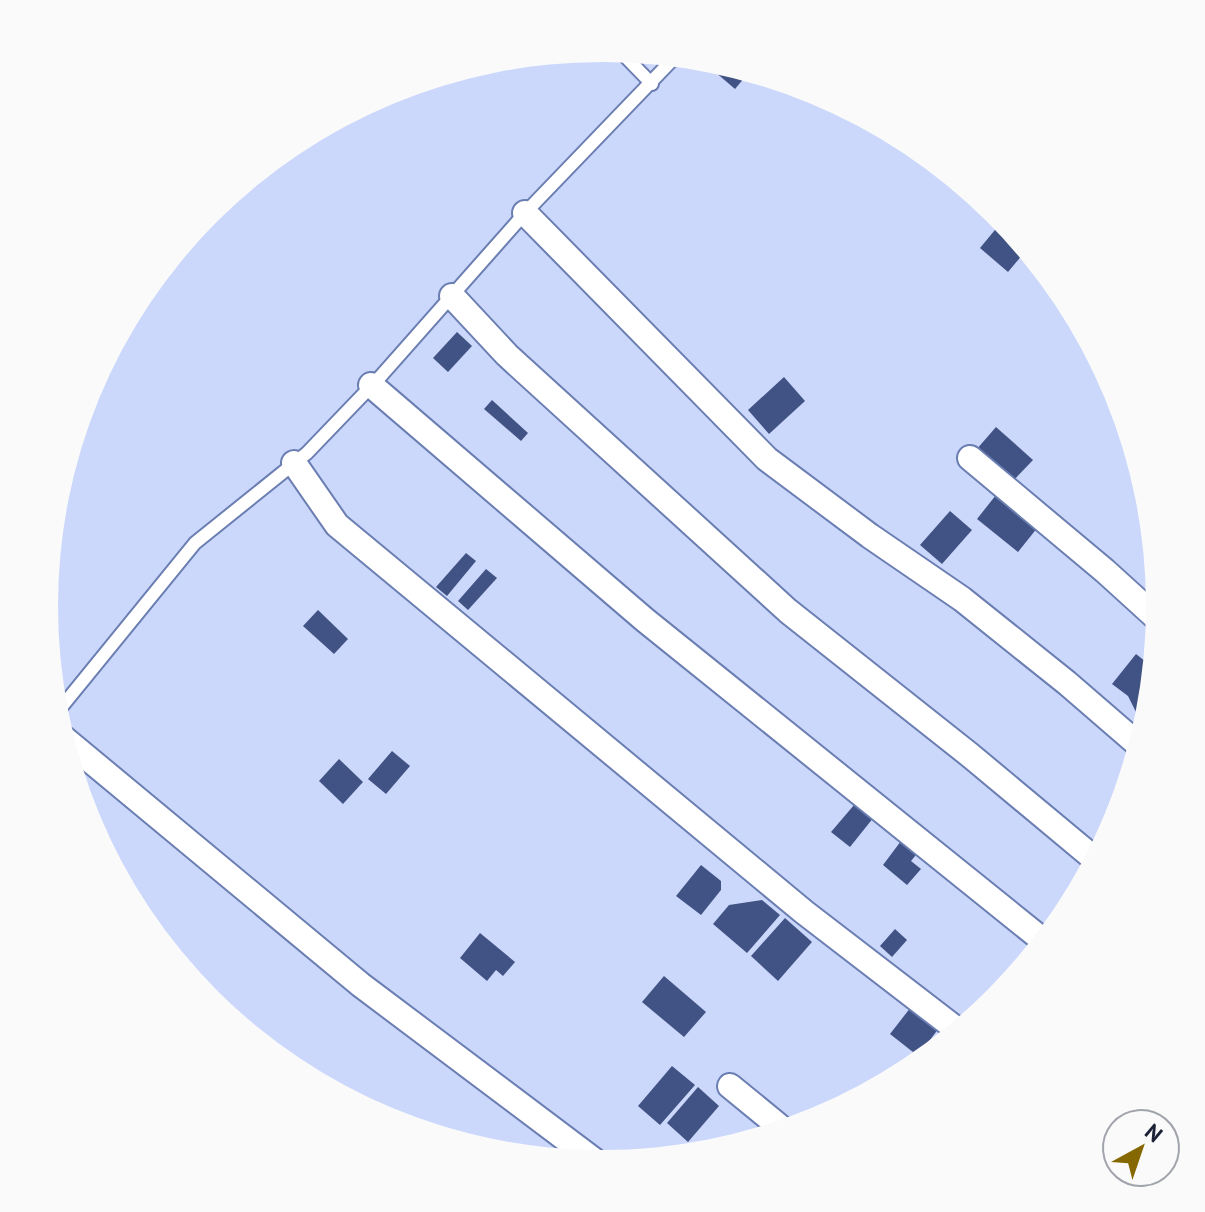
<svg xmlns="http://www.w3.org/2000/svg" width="1205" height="1212" viewBox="0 0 1205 1212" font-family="'PT Sans',sans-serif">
	<rect width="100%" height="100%" fill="#cbd8fb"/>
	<!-- building -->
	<g fill="#415284">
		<polygon points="722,61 751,70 735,89 714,71"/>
		<polygon points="320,127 301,148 294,141"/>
		<polygon points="1004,219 1028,248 1008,272 980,248"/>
		<polygon points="457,332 472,346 448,372 433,358"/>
		<polygon points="784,377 805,401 769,434 748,410"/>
		<polygon points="492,400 528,433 521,441 484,409"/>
		<polygon points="996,427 1033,460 1012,482 976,450"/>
		<polygon points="996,495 1038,527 1018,552 977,519"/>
		<polygon points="950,511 972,530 942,564 920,545"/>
		<polygon points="466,553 476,561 447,596 436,587"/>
		<polygon points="486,569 497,578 468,610 458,601"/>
		<polygon points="318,610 348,639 334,654 303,626"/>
		<polygon points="1136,654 1155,669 1153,691 1136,712 1128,696 1112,684"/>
		<polygon points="392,751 410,766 386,794 368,779"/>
		<polygon points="339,759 363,782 343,804 319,781"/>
		<polygon points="860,798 878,812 850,847 831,832"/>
		<polygon points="904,837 920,850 911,861 921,869 907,885 883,865"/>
		<polygon points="701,865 721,881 721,890 701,915 676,896"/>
		<polygon points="762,900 780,915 747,953 713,924 729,905"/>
		<polygon points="785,918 812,942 778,981 751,956"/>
		<polygon points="895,929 907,940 892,957 880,946"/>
		<polygon points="480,933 515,962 503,976 496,970 487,981 460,958"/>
		<polygon points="664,976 706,1012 684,1037 642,1002"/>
		<polygon points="911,1007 939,1028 918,1056 890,1034"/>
		<polygon points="672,1066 695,1085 660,1125 638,1106"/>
		<polygon points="698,1087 719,1106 688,1142 667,1123"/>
	</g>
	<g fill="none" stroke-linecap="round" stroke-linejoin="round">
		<!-- lane casing -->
		<g stroke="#6b7eb2" stroke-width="16">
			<g id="lane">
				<polyline points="618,49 652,84"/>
				<polyline points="55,715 195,543 307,453 380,377 525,213 677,55"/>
			</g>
		</g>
		<!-- street casing -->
		<g stroke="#6b7eb2" stroke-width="28">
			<g id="street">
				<polyline points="525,213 767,459 870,536 962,599 1067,683 1141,747"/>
				<polyline points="452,296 507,355 788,611 971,756 1097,861"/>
				<polyline points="371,385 645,620 1045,942"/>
				<polyline points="970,458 1105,571 1160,621"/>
				<polyline points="294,463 337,525 804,912 960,1032"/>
				<polyline points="61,736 361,985 599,1164"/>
				<polyline points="730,1086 785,1131"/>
			</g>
		</g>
		<!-- lane -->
		<use href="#lane" stroke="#fff" stroke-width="12"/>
		<!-- street -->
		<use href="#street" stroke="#fff" stroke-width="24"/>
	</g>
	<!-- crop -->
	<path d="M0 0H1205V1212H0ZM58 606a544 544 0 1 1 1088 0a544 544 0 1 1-1088 0Z" fill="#fafafa" fill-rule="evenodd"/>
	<!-- north arrow -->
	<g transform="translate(1141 1148) rotate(40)"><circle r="38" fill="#fafafa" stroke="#a1a4ac" stroke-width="2"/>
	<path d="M0-6L14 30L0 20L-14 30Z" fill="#866802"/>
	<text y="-12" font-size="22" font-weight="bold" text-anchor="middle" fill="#1b2237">N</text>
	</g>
</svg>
